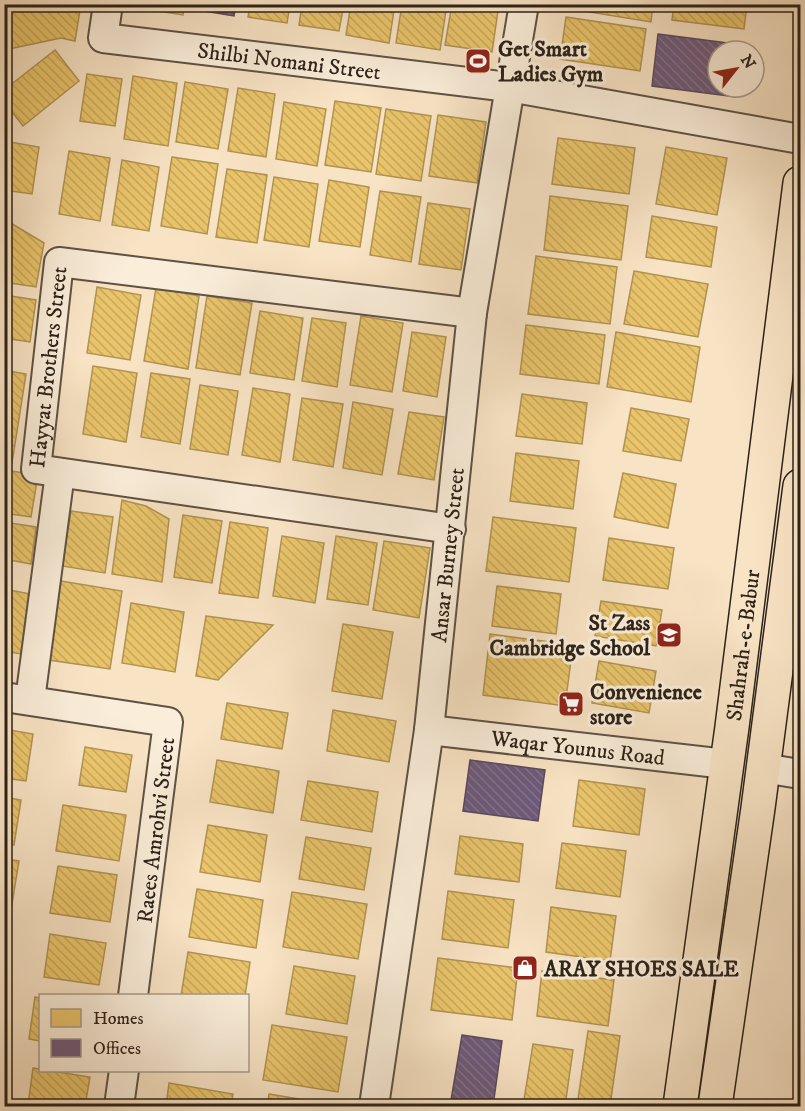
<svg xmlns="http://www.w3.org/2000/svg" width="805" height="1111" viewBox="0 0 805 1111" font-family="'IM FELL DW Pica',serif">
	<defs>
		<pattern id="homes-back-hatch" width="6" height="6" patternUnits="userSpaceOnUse" patternTransform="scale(1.5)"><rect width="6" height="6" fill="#e9c46a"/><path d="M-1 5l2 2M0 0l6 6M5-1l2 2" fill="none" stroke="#c8a85b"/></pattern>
		<pattern id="offices-back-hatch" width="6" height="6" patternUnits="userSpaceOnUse" patternTransform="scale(1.5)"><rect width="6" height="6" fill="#6d597a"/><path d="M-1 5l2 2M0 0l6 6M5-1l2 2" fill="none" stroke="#82728a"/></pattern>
	</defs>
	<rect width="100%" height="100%" fill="#f8e3c4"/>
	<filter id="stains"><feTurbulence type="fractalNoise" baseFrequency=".00333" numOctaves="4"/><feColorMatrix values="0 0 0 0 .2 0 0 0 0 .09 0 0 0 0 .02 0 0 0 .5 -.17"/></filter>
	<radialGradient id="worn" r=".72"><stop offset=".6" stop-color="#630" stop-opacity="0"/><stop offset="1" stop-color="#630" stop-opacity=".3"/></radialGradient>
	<!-- homes -->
	<g fill="url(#homes-back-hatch)" stroke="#b09352" stroke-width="1.5">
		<polygon points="12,4 32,4 33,7 37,4 81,4 75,41 61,38 4,50 4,13"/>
		<polygon points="139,4 184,4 183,15 138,8"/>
		<polygon points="250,4 290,4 287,23 248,17"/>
		<polygon points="302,4 344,4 339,31 299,25"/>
		<polygon points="351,4 395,4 389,43 346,35"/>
		<polygon points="402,4 447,4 440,50 396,43"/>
		<polygon points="452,4 499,4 492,52 445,45"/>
		<polygon points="565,4 653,4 651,22 564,8"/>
		<polygon points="674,4 747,4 744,29 672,20"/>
		<polygon points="566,17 646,29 640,71 560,59"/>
		<polygon points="55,50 79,81 23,126 4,102 4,90"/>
		<polygon points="87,74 122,79 115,126 80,121"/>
		<polygon points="133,76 177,83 168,146 124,139"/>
		<polygon points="185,82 228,89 218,149 176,142"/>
		<polygon points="238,88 275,94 266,157 228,151"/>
		<polygon points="335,101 381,108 371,172 325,165"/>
		<polygon points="284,102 326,109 317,166 276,159"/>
		<polygon points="386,109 431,116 421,181 376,174"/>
		<polygon points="438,115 486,122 477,183 429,176"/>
		<polygon points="558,138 635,148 629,194 552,184"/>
		<polygon points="4,141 39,147 32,194 4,190"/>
		<polygon points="666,147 727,158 717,215 656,204"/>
		<polygon points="69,151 110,158 100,221 59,214"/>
		<polygon points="172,157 218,164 207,234 161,226"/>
		<polygon points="122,160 159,167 149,231 112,225"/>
		<polygon points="227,169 267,175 257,243 216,237"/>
		<polygon points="274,177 318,184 309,247 264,240"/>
		<polygon points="329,180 369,187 360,247 319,241"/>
		<polygon points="380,191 421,197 411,262 370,255"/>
		<polygon points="550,196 628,206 621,260 544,250"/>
		<polygon points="428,203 470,209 461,270 419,264"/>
		<polygon points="652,216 717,227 711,267 646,257"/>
		<polygon points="4,219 44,243 36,287 4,282"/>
		<polygon points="536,256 617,267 610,324 528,314"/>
		<polygon points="634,271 708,284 698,337 624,324"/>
		<polygon points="97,287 141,295 130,360 87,353"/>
		<polygon points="156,288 199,296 188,369 144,361"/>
		<polygon points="4,295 36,300 30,342 4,338"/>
		<polygon points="207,296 252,303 240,375 196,368"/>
		<polygon points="260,311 303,318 294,380 250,373"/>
		<polygon points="361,316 403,323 392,392 350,385"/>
		<polygon points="312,318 346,323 337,387 302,381"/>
		<polygon points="526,325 605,335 599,384 520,374"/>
		<polygon points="412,332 446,337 437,397 403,391"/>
		<polygon points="616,332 700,347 691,402 607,387"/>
		<polygon points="93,366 137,373 126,442 83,434"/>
		<polygon points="4,370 26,374 12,463 4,462"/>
		<polygon points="151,373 190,379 180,444 141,437"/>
		<polygon points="200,385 238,391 228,455 190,449"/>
		<polygon points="253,388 290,394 280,462 242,455"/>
		<polygon points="522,394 587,403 582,444 516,436"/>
		<polygon points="302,398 343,404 333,467 293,460"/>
		<polygon points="353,402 393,409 382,475 343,468"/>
		<polygon points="631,408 689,419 681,461 623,451"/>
		<polygon points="409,412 444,417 434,480 398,474"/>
		<polygon points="516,453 579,461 573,509 510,501"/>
		<polygon points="4,470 38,475 31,517 4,513"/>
		<polygon points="623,473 676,484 668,528 614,517"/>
		<polygon points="122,500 146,506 169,519 162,582 112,574"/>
		<polygon points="71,511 113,517 105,573 62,566"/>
		<polygon points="183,515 222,521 212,583 174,577"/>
		<polygon points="493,517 576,528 569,582 486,571"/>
		<polygon points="4,522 36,527 31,564 4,559"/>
		<polygon points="230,522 268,528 258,598 219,593"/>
		<polygon points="282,536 324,543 315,603 273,596"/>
		<polygon points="336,536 377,543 368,605 327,599"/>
		<polygon points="609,538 674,548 668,589 603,580"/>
		<polygon points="384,541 430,548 419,618 373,610"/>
		<polygon points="61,581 122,591 110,669 49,660"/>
		<polygon points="497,586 561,594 556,634 492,626"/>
		<polygon points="4,589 31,594 21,654 4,651"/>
		<polygon points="601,601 662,610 656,646 595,636"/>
		<polygon points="131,603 184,612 175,672 122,663"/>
		<polygon points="206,616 273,625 218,680 196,676"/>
		<polygon points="343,624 393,632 382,699 332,691"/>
		<polygon points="490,634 573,645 565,706 483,695"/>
		<polygon points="599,661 656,671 649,713 592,703"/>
		<polygon points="227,703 288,713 282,749 221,739"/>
		<polygon points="333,710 396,721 389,762 327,751"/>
		<polygon points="4,729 33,734 26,781 4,778"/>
		<polygon points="85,747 132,755 126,792 79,785"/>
		<polygon points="217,760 279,771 273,813 210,802"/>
		<polygon points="579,780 645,789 639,835 573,826"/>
		<polygon points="308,781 378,792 372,832 301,820"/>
		<polygon points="4,797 21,800 14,845 4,843"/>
		<polygon points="63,805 126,815 119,861 56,851"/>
		<polygon points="208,825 267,835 260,882 200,872"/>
		<polygon points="460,836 523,844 519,882 455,874"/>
		<polygon points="306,837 371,848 364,890 299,879"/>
		<polygon points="562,843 626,851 620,897 556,888"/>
		<polygon points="4,859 19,861 11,910 4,909"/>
		<polygon points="58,866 117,875 110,922 50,913"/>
		<polygon points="197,889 263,900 256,948 189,937"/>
		<polygon points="448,891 514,900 508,948 442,939"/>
		<polygon points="292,892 367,904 358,959 283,947"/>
		<polygon points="551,907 616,916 610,961 546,952"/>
		<polygon points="50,934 106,943 99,985 44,977"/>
		<polygon points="188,952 250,962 245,996 181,996"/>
		<polygon points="438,958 518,968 512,1020 431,1010"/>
		<polygon points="294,966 355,976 347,1024 286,1014"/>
		<polygon points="542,971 614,980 608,1026 537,1016"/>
		<polygon points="35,997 40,998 40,1041 29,1039"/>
		<polygon points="272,1025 347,1037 338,1092 263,1080"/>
		<polygon points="588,1031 620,1036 610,1106 577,1106"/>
		<polygon points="533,1044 573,1050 565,1106 523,1106"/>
		<polygon points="33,1068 90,1077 85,1106 28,1105"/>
		<polygon points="798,1068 800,1069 800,1106 792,1106"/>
		<polygon points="169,1083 233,1094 231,1106 166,1106"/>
		<polygon points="269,1094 335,1105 335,1106 267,1106"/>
	</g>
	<!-- offices -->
	<g fill="url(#offices-back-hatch)" stroke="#59485d" stroke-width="1.5">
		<polygon points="192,4 236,4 234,16 191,9"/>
		<polygon points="658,34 743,45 742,51 718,51 718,87 738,87 736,97 652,86"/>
		<polygon points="470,760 545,770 538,821 463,811"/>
		<polygon points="462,1035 502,1041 493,1106 450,1106"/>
	</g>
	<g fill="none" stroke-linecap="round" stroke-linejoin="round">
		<!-- minor casing -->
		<g stroke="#5e5244" stroke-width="32">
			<g id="minor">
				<path id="s1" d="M108 4 103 38 509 87 800 139"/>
				<path id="s2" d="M451 529 36 469 59 262 472 313"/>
				<polyline points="4,697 168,722 133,996"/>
				<polyline points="30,700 60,473"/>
				<path id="s3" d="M429 730 726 764"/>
				<polyline points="763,768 800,774"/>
				<polyline points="119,1106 124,1070"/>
				<path id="s4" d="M374 1106 429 730 472 313 524 4"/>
			</g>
		</g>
		<!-- major casing -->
		<g stroke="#2b2219" stroke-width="36">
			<g id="major">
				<path id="s5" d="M680 1106 732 727 800 183"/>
				<polyline points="715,1106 758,808 800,486"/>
			</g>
		</g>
		<!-- minor -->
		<use href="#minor" stroke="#faedd9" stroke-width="28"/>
		<!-- major -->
		<use href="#major" stroke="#f8e3c4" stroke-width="33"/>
	</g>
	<!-- icons -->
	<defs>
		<g id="stadium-square" transform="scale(1.35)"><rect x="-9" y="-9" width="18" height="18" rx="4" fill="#8f2418" stroke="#faedd9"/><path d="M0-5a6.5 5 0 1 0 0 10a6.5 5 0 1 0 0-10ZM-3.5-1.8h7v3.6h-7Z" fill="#fff"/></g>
		<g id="school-square" transform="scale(1.35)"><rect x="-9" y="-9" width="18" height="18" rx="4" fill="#8f2418" stroke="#faedd9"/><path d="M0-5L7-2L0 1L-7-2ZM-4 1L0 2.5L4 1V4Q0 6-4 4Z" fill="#fff"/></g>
		<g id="supermarket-square" transform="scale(1.35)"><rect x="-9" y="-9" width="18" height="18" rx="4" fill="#8f2418" stroke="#faedd9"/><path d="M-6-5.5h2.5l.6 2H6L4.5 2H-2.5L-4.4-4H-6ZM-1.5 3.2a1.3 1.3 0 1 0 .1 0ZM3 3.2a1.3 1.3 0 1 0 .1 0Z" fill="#fff"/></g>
		<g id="shop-square" transform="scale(1.35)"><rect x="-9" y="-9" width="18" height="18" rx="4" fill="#8f2418" stroke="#faedd9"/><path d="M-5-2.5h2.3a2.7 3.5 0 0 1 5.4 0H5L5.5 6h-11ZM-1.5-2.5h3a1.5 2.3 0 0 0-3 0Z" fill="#fff"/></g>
	</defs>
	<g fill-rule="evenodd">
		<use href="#stadium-square" x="478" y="61"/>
		<use href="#school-square" x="669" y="635"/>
		<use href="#supermarket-square" x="571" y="704"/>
		<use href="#shop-square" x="525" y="968"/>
	</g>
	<g text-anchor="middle" stroke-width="6" stroke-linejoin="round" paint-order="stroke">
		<!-- poi labels -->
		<g font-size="22" font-weight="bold" fill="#2b2219" stroke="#faedd9" text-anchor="start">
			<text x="498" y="56">Get Smart<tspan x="498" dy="25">Ladies Gym</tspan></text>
			<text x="650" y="630" text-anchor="end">St Zass<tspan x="650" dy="25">Cambridge School</tspan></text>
			<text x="590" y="699">Convenience<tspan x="590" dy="25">store</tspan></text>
			<text x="544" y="976">ARAY SHOES SALE</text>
		</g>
		<!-- street labels -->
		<g font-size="22" fill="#2b2219" stroke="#faedd9">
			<text dy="8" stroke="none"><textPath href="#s1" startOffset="222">Shilbi Nomani Street</textPath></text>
			<text dy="8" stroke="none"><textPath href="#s2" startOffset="522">Hayyat Brothers Street</textPath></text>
			<text dy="8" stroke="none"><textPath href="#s4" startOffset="556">Ansar Burney Street</textPath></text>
			<text dy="8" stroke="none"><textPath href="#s5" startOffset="465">Shahrah-e-Babur</textPath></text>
			<text dy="8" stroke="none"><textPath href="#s3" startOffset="150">Waqar Younus Road</textPath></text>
			<text transform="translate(155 830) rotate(-83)" y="8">Raees Amrohvi Street</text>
		</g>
	</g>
	<!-- margin -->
	<rect width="805" height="1111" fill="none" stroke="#f8e3c4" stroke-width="24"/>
	<rect x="6" y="6" width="793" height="1099" fill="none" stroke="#2b2219" stroke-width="3"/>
	<rect x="12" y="12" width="781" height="1087" fill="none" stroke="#2b2219" stroke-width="1.5"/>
	<!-- legend -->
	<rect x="39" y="994" width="210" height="78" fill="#faedd9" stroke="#a79c8c" stroke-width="1.5"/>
	<rect x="51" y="1009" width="30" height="18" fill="#e9c46a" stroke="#a79c8c" stroke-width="1.5"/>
	<text x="93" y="1024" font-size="18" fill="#2b2219">Homes</text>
	<rect x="51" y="1039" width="30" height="18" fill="#6d597a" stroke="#a79c8c" stroke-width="1.5"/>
	<text x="93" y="1054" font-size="18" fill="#2b2219">Offices</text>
	<!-- north arrow -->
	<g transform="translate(736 69) rotate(59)"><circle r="28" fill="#faedd9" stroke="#a79c8c" stroke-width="1.5"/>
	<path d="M0-4.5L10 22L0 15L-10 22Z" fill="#8f2418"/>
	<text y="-9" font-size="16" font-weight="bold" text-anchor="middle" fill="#2b2219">N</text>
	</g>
	<rect width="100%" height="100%" filter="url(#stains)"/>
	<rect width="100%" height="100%" fill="url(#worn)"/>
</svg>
